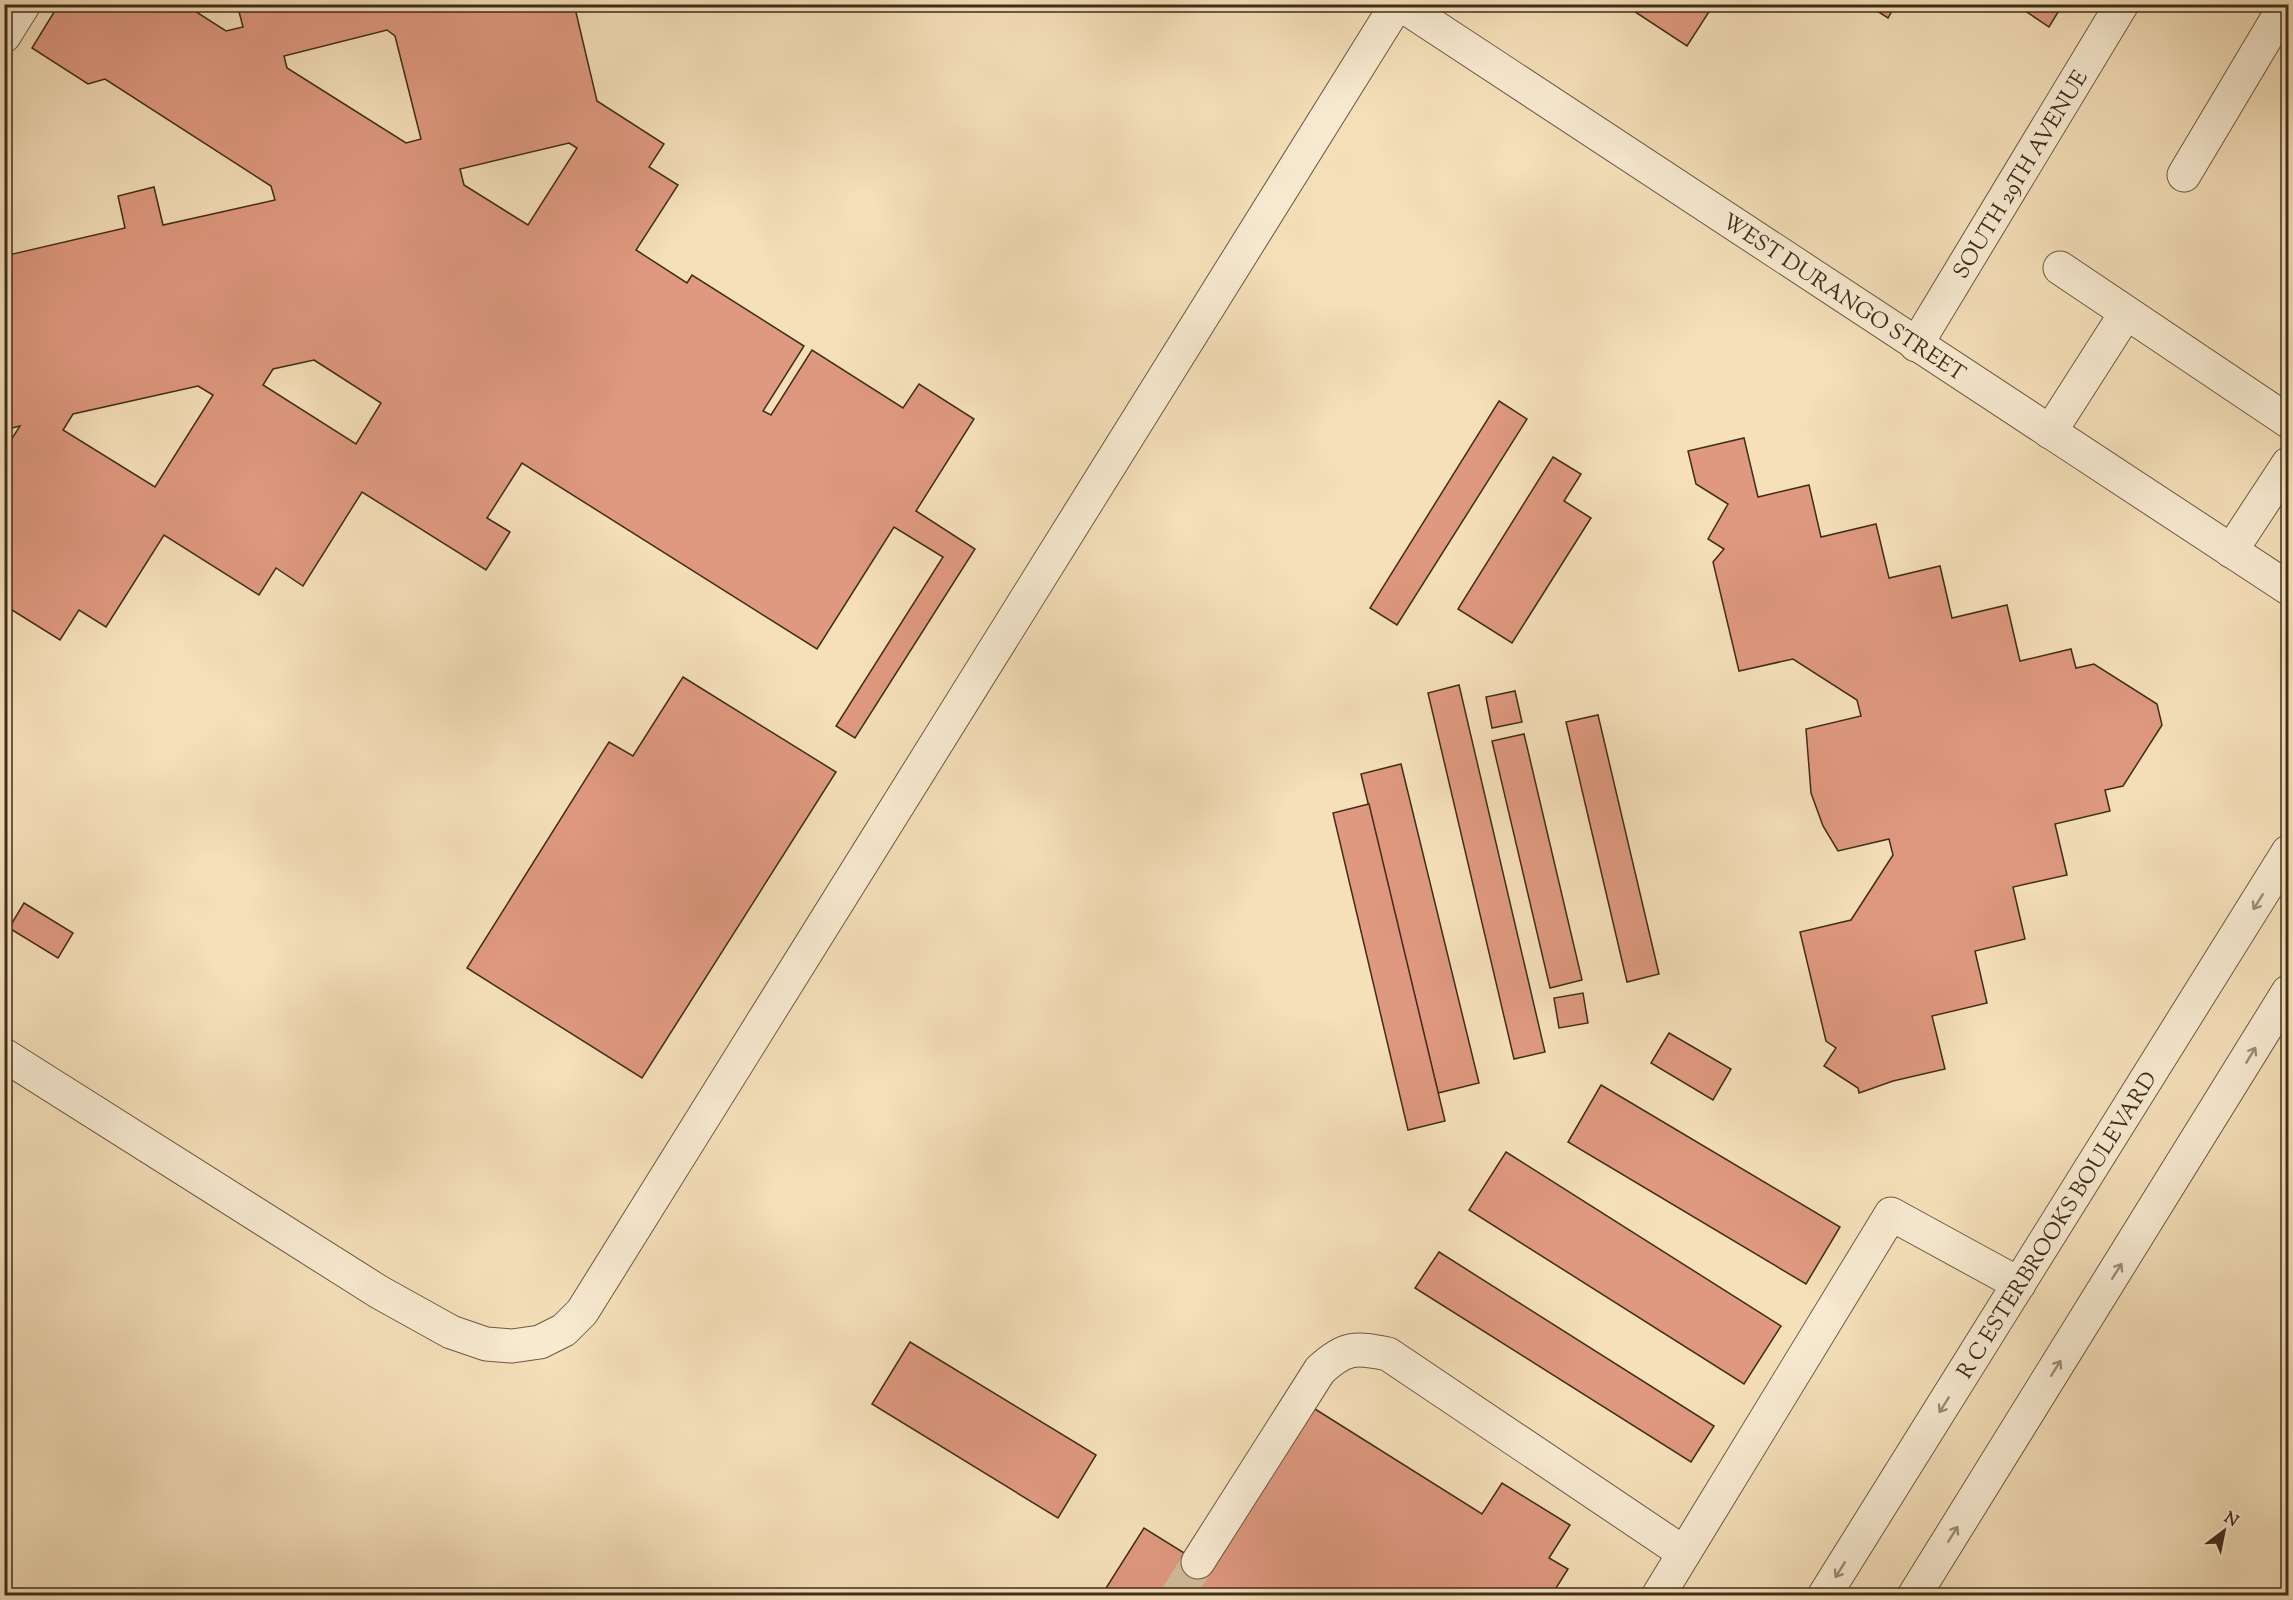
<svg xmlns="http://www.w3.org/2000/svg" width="2293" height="1600" viewBox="0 0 2293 1600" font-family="'Sorts Mill Goudy',serif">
	<rect width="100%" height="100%" fill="#f5e0ba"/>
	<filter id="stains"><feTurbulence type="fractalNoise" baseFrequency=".00333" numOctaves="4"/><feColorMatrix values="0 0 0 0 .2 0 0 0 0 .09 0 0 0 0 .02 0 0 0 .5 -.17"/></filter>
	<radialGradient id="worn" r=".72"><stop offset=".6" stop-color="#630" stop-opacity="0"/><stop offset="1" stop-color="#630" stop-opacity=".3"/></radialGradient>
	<!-- building -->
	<g fill="#df9980" stroke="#3f2d19" stroke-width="1.5" fill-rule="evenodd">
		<path d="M59 4H184L226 31 243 27 237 4H574L597 101 664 144 649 167 678 185 636 250 687 283 692 275 804 346 763 411 771 415 812 350 903 408 919 384 974 419 916 511 975 549 855 738 836 726 943 557 894 527 817 649 522 463 487 518 510 532 486 570 362 492 303 586 276 568 259 595 164 535 106 627 79 610 60 640 4 605V451L20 426 4 430V256L125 228 118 196 154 187 163 225 275 200 271 186 105 79 88 84 32 48ZM387 30 395 36 421 139 406 143 287 68 284 56ZM569 143 577 148 528 225 464 185 460 169ZM314 360 381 403 356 444 263 385 273 369ZM198 386 213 395 155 487 63 430 73 414Z"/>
		<polygon points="1623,4 1714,4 1687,46"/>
		<polygon points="1866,4 1896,4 1888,18"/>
		<polygon points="2015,4 2063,4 2049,27"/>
		<polygon points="1499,401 1527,419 1397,625 1370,608"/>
		<polygon points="1744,438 1758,497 1809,485 1821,537 1876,524 1889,578 1940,566 1952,618 2007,605 2020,661 2071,649 2076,668 2094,664 2157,704 2162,725 2123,786 2105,790 2110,811 2055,824 2067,875 2013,887 2025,939 1975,951 1987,1003 1932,1016 1945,1069 1893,1081 1859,1093 1858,1088 1824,1066 1836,1048 1826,1041 1800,932 1851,920 1893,855 1889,839 1838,851 1823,826 1811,793 1806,729 1861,716 1857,700 1793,659 1739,671 1713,562 1724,549 1708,539 1728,504 1696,484 1688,451"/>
		<polygon points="1553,457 1581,474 1564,501 1591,518 1512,643 1458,609"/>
		<polygon points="683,677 836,772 642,1078 467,968 609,742 633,756"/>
		<polygon points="1459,685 1545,1052 1514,1059 1428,693"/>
		<polygon points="1515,691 1522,722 1492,728 1486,697"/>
		<polygon points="1598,715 1659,974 1627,982 1566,722"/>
		<polygon points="1524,734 1582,980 1550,988 1492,741"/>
		<polygon points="1401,764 1479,1083 1438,1093 1361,774"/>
		<polygon points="1369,804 1445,1121 1408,1130 1333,813"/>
		<polygon points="24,903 73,933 58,958 9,928"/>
		<polygon points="1583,993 1588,1023 1559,1028 1554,998"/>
		<polygon points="1669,1033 1731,1069 1713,1100 1651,1063"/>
		<polygon points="1601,1085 1840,1227 1806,1284 1568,1142"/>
		<polygon points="1506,1152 1781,1326 1744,1384 1469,1210"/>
		<polygon points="1439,1252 1714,1426 1691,1462 1415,1288"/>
		<polygon points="910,1342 1096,1455 1058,1518 872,1404"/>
		<polygon points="1307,1404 1482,1514 1502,1483 1570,1525 1549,1558 1568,1569 1551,1596 1101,1596 1144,1528 1205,1566"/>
	</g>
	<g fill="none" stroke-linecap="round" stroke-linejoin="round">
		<!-- minor-tunnel -->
		<polyline stroke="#d1bc9a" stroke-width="33" stroke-dasharray="33 16" stroke-linecap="butt" points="1177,1596 1198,1562"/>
		<!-- minor casing -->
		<g stroke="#6c5a41" stroke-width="35">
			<g id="minor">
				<path id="s1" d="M1400 4 2288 588"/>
				<polyline points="4,36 24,4"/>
				<polyline points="2184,175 2286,4"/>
				<polyline points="2060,268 2288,421"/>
				<path id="s2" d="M1916 345 2122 4"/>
				<polyline points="2050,432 2126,313"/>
				<polyline points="2231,551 2288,464"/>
				<polyline points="4,1055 379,1292 451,1332 486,1344 512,1346 540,1342 564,1330 582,1312 597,1288 1397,4"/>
				<path d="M1198 1562 1320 1370C1345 1347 1355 1347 1388 1354L1684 1553"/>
				<polyline points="1658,1596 1891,1214 2019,1284"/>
				<path id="s3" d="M1824 1596 2288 852"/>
				<polyline points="1914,1596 2288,992"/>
			</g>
		</g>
		<!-- minor -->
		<use href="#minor" stroke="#f8ebd2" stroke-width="33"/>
	</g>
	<!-- one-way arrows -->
	<defs><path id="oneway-shaft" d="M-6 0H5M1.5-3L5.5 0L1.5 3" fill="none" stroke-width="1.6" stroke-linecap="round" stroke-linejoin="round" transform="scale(1.5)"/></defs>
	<g stroke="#9c8c76">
		<use href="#oneway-shaft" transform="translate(2258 902) rotate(122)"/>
		<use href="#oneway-shaft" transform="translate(2251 1055) rotate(-59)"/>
		<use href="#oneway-shaft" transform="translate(2117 1271) rotate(-58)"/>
		<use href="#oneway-shaft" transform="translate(2056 1368) rotate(-58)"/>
		<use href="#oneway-shaft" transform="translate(1944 1405) rotate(122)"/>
		<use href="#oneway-shaft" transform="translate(1953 1534) rotate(-58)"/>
		<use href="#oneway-shaft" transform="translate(1840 1570) rotate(122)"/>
	</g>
	<g text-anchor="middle" stroke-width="4.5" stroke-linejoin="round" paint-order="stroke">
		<!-- street labels -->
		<g font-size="22" fill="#3f2d19" stroke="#f8ebd2">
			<text dy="8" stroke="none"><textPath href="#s2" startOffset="200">SOUTH 29TH AVENUE</textPath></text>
			<text dy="8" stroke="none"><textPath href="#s1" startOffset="532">WEST DURANGO STREET</textPath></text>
			<text dy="8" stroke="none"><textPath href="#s3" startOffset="438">R C ESTERBROOKS BOULEVARD</textPath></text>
		</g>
	</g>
	<!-- margin -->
	<rect width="2293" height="1600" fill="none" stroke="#f5e0ba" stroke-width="24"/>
	<rect x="6" y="6" width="2281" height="1588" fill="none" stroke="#3f2d19" stroke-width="3"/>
	<rect x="12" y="12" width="2269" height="1576" fill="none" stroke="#3f2d19" stroke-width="1.5"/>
	<!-- north arrow -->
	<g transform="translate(2224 1531) rotate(32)" stroke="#f8ebd2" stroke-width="4.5" paint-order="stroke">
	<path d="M0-4.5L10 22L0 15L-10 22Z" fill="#3f2d19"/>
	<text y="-9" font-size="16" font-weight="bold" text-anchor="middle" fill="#3f2d19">N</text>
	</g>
	<rect width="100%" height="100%" filter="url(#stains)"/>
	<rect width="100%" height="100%" fill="url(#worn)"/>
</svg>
